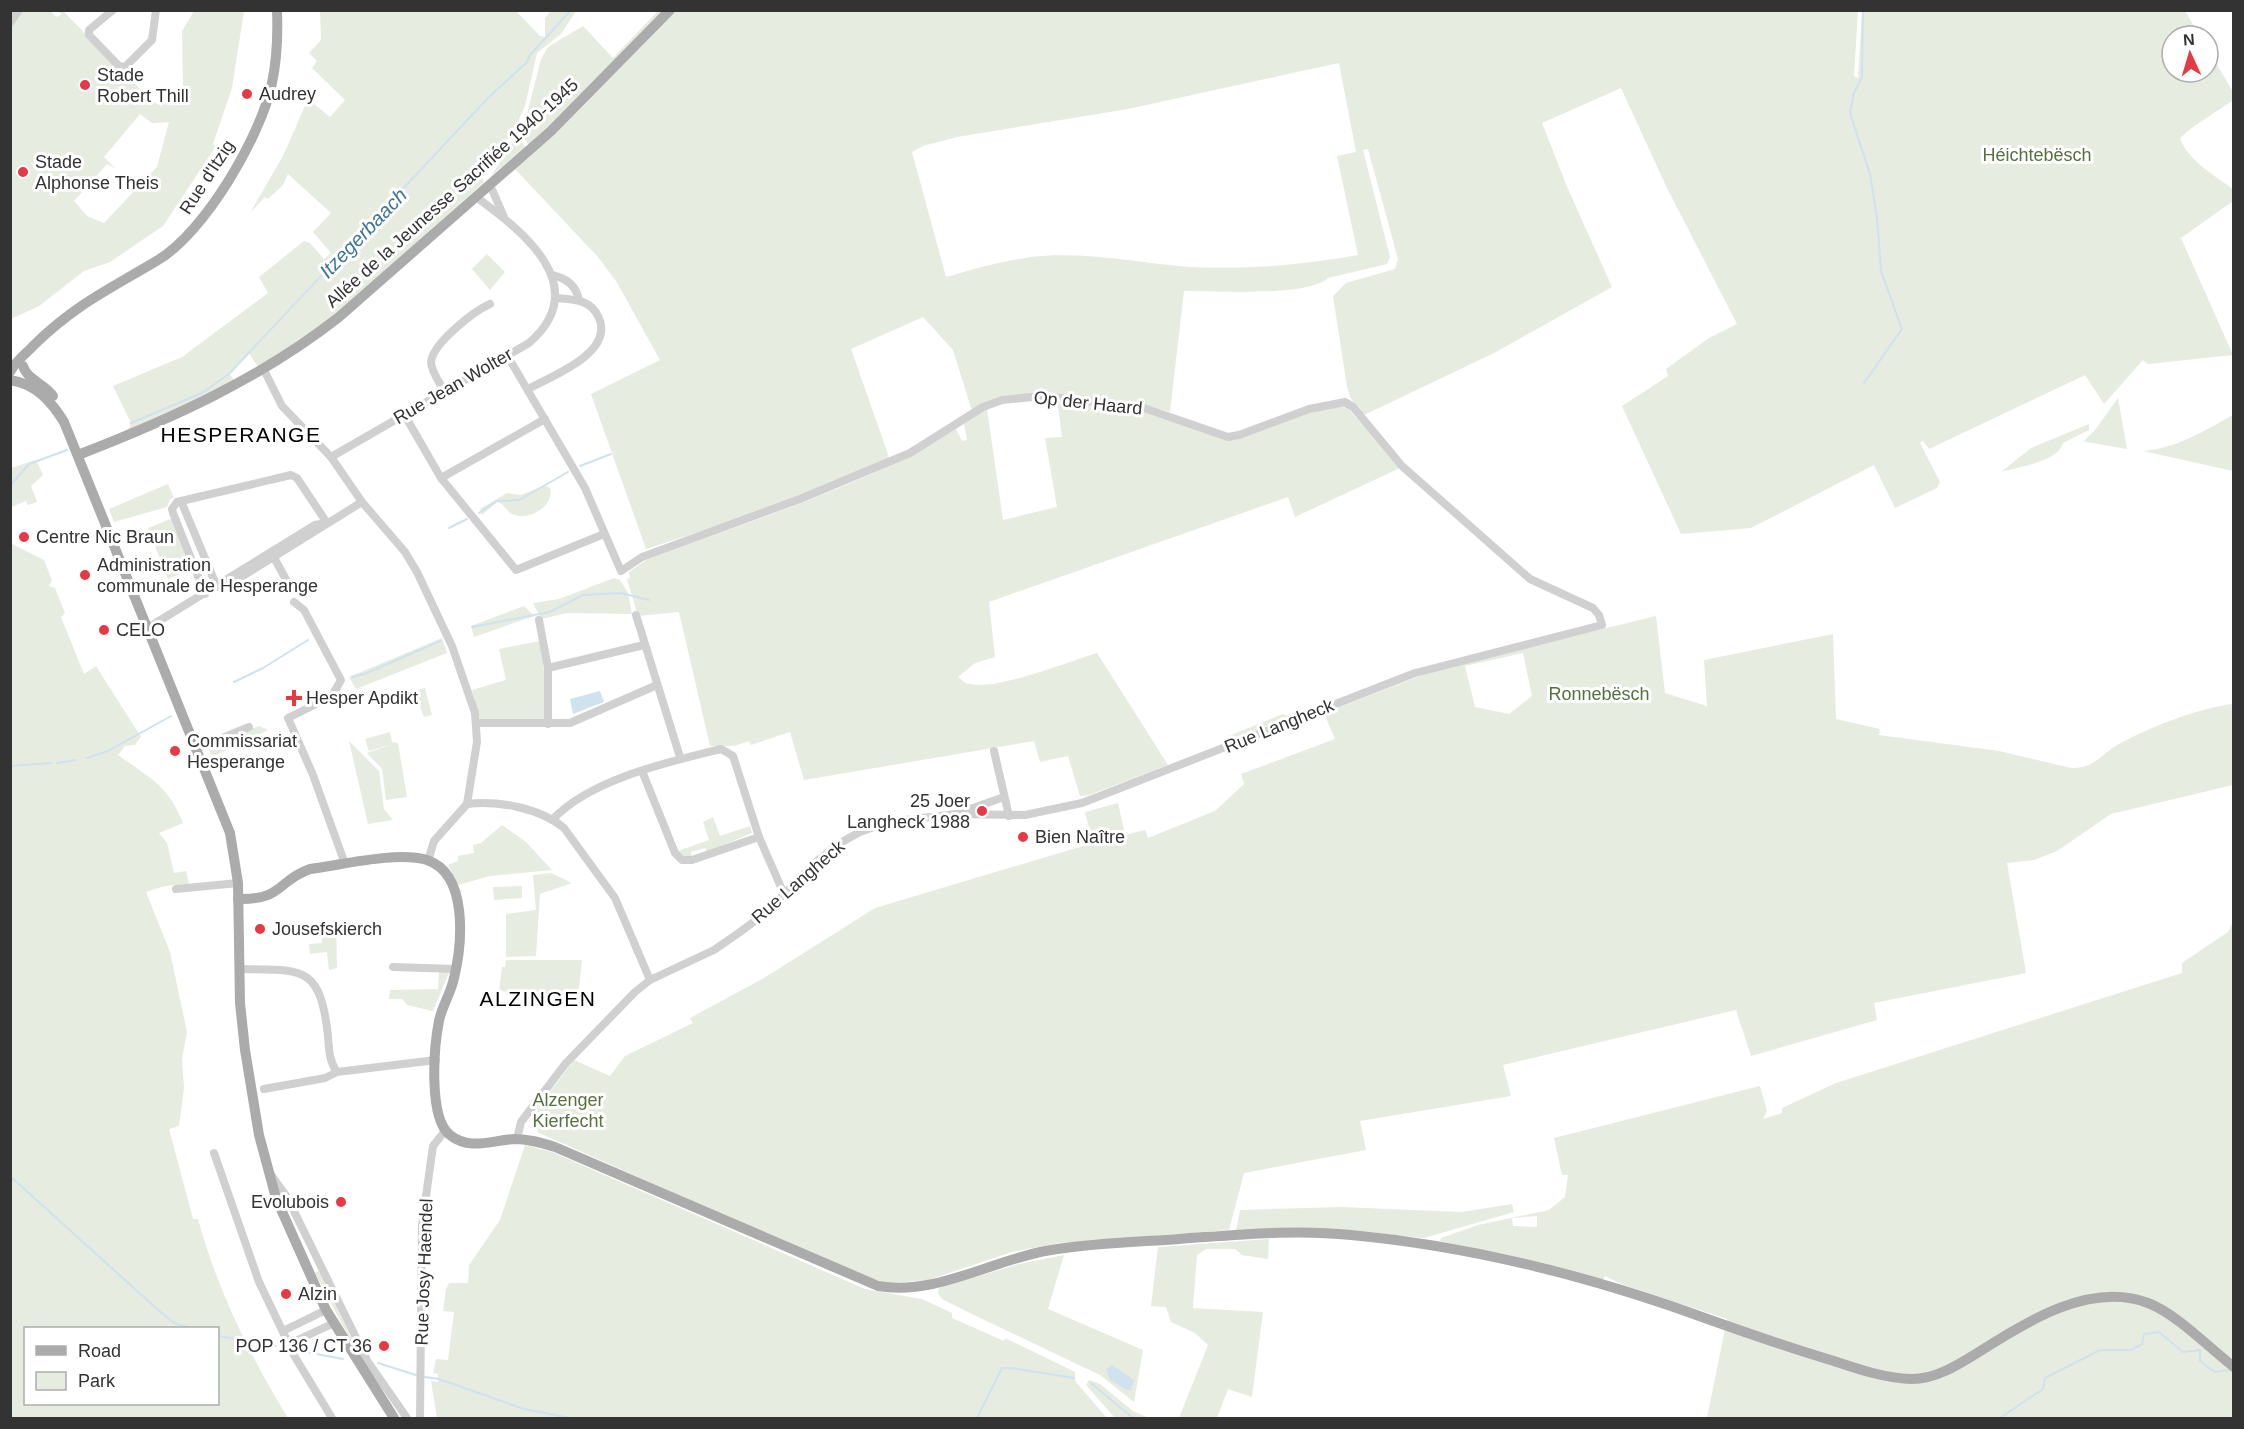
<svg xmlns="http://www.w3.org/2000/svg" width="2244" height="1429" viewBox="0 0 2244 1429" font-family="Arial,sans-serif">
	<rect width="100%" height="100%" fill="#fff"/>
	<!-- green -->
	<g fill="#e6ecdf" fill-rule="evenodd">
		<path d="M10 11H50L57 17 62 14 57 11H63L152 101 161 106 183 88 182 31 194 11H244L232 88 213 144 216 146 163 226 110 262 84 271 39 306 11 319ZM140 114 152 123 169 122 157 167 104 223 87 216 74 201 107 164 116 169 104 157Z"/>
		<polygon points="320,11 516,11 540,36 545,37 545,18 551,11 576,11 561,34 537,53 525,106 515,128 482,177 484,182 355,298 321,325 258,367 249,353 229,373 234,380 204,397 128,430 131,423 113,386 182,357 268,293 259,277 304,241 310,243 324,259 331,253 313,232 331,213 288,174 283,185 268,199 265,197 250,213 283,156 308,99 330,117 345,100 312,68 317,61 309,53 321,40"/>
		<path d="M658 11H1858L1854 76 1858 78 1862 11H2185L2200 36H2172V72H2208V49L2233 92V100C2220 110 2188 128 2180 139 2190 162 2214 175 2233 189V201L2181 238 2233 355 2148 364 2143 360 2104 404 2085 375 1929 449 1923 441 1920 443 1940 482 1937 488 1895 508 1874 465 1751 528 1681 534 1622 406 1668 376 1666 369 1709 338 1737 324 1666 186 1621 88 1542 123 1568 189 1612 287 1494 353 1364 415 1351 399 1347 387 1333 296 1346 283 1395 269 1398 259 1368 149 1363 150 1390 257 1387 264 1328 278C1308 297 1214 291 1184 291L1170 412 1139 403 1028 395 972 411 953 350 923 317 851 349 890 460 745 517 646 549 591 394 660 360 616 281 598 257 514 168 534 150 525 140 524 126 541 59 548 47 583 26 613 58ZM1339 63 1356 152 1337 156 1358 255C1302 265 1247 270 1190 267 1137 263 1084 251 1031 257 1002 261 974 269 946 277L912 152 923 146 957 137 1128 109Z"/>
		<polygon points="520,140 525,147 491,176 513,142"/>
		<polygon points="487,254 505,272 490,290 472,269"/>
		<polygon points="2118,398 2127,449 2086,442 2084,441 2095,430"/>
		<path d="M1057 399 1148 411 1222 438 1310 411 1346 406 1400 468 1295 517 1288 497 989 602 995 657 975 663 958 677C962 680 965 684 970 684 998 690 1068 662 1097 653L1168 765 1089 795 1080 796 1068 756 1040 762 1034 741 804 780 790 732 751 745 749 741 734 746H710L679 612 638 616 627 579 630 578 629 572 646 560C751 520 861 488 956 429L962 441 967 440 964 424 987 409 1003 520 1057 507 1045 438 1062 437Z"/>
		<path d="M2233 415V471L2143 451C2177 448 2204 431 2233 415Z"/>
		<path d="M2089 424V430L2063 443C2058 462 2018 467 2001 472L2031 448Z"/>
		<polygon points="36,460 43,475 31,486 37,502 28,505 26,501 11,507 11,468"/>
		<polygon points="168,484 174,498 170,499 167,507 114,522 109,509"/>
		<path d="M545 485 550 488C555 506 528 522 512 514 506 511 505 504 497 502L482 515 480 509 507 493 521 495Z"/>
		<polygon points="173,518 193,569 168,579 148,528"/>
		<path d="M12 544 44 560 52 580 49 586 55 588 65 613 61 617 84 674 96 666 141 737 135 745 125 746 118 755C151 779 167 784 183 823L159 833 167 843 174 873 186 871 189 884 165 886 146 892 170 952 187 1032 182 1059 184 1088 179 1126 169 1129 193 1219H198C217 1289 250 1356 288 1418H11ZM26 1328H218V1404H26Z"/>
		<polygon points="614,578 620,580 628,593 632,614 567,613 541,619 533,603 559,599"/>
		<polygon points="524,606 534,616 474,637 471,626"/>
		<path d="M1656 616 1665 693 1707 706 1704 660 1833 634 1836 719 1880 729 1879 735 1999 751 2071 768C2094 769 2101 754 2119 744 2148 728 2201 707 2233 704V785L2111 814 2057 851 2034 860 2007 863 2026 973 1874 1003 1877 1020 1751 1056 1736 1010 1503 1065 1511 1096 1360 1121 1366 1150 1244 1173 1229 1230 1059 1243 1012 1252 928 1280 890 1283 863 1277 537 1132 544 1117 538 1114 537 1109 574 1060 610 1076 625 1056 693 1023 690 1018 764 978 875 908 1093 843 1085 812 1118 803 1125 835 1145 830 1148 838 1215 811 1244 784 1241 774 1335 739 1324 713 1438 669ZM1523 653 1532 696 1509 714 1475 707 1465 666Z"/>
		<polygon points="442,638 447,653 356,689 349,677"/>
		<polygon points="540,641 544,671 544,720 480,719 472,690 506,680 499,649"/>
		<polygon points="425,688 432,715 424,717 414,691"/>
		<polygon points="1283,714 1294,718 1276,722 1231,741 1229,736"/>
		<polygon points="259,726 268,730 212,757 208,747"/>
		<polygon points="390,732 392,742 398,743 407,797 386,800 382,769 367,753 393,744 369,751 365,739"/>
		<polygon points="349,741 379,771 384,809 393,820 368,824"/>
		<polygon points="713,817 720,836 750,826 752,833 707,852 705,848 691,852 692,857 684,857 678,851 709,840 703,822"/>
		<polygon points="502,825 526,842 552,870 490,876 458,885 448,865 458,861 458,856 474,853 473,845 481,843"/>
		<polygon points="551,873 572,883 540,894 536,956 506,957 506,914 536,910 533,875"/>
		<polygon points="522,886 522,898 494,900 493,887"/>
		<polygon points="336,922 337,968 329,970 327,952 310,954 309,944 322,943 322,923"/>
		<path d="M2233 922V1418H1707L1727 1319 1624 1285 1605 1276 1603 1281 1440 1241 1441 1238 1478 1225 1549 1210 1565 1197 1568 1175H1562L1554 1138 1760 1086 1767 1111 1763 1119 1782 1113V1108L1836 1083 2182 973V963L2228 932ZM1537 1216V1227L1513 1226 1512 1218Z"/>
		<polygon points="506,960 582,960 578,996 499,991 502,967 505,967"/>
		<polygon points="439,970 450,970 433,1011 407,1005 402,999 389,999 390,990 438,989"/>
		<polygon points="525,1145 552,1152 865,1289 922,1299 952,1313 952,1318 1004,1341 1005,1338 1075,1372 1075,1381 1107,1418 437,1418 431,1381 438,1382 438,1374 433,1373 436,1359 448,1360 454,1312 443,1311 446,1289 449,1283 468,1283 469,1265 500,1220"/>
		<polygon points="1512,1204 1514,1212 1424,1238 1349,1230 1236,1230 1240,1210 1341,1207 1462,1212"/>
		<polygon points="1269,1239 1268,1259 1242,1255 1235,1249 1206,1249 1197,1255 1193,1308 1263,1312 1252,1397 1228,1389 1217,1418 1179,1418 1208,1345 1195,1333 1171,1322 1166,1307 1151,1306 1158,1247"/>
		<polygon points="1064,1255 1048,1309 1143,1350 1134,1402 1100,1375 974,1315 942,1299 938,1293 939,1288 1019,1264"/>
		<polygon points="319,1271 352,1340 351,1341 315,1273"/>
		<polygon points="1089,1380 1100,1384 1133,1411 1149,1418 1115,1418 1086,1385"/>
	</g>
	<!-- water -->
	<g fill="#cfe2ee">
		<polygon points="600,691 604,702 573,714 570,699"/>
		<polygon points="1112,1365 1134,1380 1131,1390 1127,1390 1110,1380 1106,1369"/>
	</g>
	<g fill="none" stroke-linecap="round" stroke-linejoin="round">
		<!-- stream -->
		<g stroke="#cfe2ee" stroke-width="2">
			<polyline points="1863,10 1862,77 1854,93 1850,113 1870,174 1877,218 1881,271 1902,329 1864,383"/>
			<polyline points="131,423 202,393 229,374 488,98 527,62 530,55 571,10"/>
			<polyline points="580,466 611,454"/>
			<polyline points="10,486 29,464 67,450"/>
			<polyline points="479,513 497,501 519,500 568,472"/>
			<polyline points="449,528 467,519"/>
			<polyline points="472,627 550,612 583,595 621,593 649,600"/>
			<polyline points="352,677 367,673 440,641"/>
			<polyline points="234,682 263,668 308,640"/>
			<polyline points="87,758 108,751 171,716"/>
			<polyline points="57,763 76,760"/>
			<polyline points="10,766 51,763"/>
			<polyline points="10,1176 157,1309 174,1323 190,1328"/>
			<polyline points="218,1336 276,1346"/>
			<polyline points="301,1351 343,1359"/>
			<polyline points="378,1363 416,1375"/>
			<polyline points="425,1377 439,1379 524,1409 570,1418"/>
			<polyline points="1091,1383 1133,1418"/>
			<polyline points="977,1418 1002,1368 1012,1368 1074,1378"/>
			<polyline points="2000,1418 2043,1389 2045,1378 2100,1350 2131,1350 2142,1344 2144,1334 2159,1332 2183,1352 2200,1350 2200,1361 2215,1372 2230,1370 2234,1373"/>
		</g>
		<!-- minor -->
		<g stroke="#d0d0d0" stroke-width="8">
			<polyline points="113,10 89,30 89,35 119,66 125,67 152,40 156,10"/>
			<polyline points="10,23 19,10"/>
			<polyline points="490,185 504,217"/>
			<path d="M552 275C566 278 576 285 579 300"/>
			<polyline points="507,355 585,488 621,571 642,557 800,499 910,453 983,407 1002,400 1043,396 1141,407 1228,437 1239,435 1309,409 1345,402 1353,407 1402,466 1530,579 1593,608 1599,615 1602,625 1415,673 1082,803 1025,815 956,814 888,822 860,832 838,844 817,861 764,914 740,932 714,950 650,980 635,992 566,1063 521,1122 517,1139"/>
			<polyline points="264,370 282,406 331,457 362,502 405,552 417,572 452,646 475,713 477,742 467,804"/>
			<path d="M528 389C552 376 614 353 599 318 591 299 573 299 555 298"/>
			<path d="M444 391C440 383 431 371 431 362 433 343 474 311 490 304"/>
			<polyline points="404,414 441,478 516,570 604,534"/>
			<path d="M331 457 529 343C594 287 523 231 476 197"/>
			<polyline points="441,478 545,419"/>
			<polyline points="181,501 217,587"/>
			<polyline points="272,554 289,585"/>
			<polyline points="217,587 230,584 362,502"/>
			<polyline points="205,594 173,513 172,509 177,502 291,475 297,478 327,523"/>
			<polyline points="294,602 304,610 341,680 332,696 288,718 313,775 345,864"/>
			<polyline points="636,615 679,754"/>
			<polyline points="539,620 548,668 548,724"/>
			<polyline points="146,629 315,525 327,523"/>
			<polyline points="548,668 644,645"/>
			<polyline points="476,723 570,723 657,685"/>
			<polyline points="195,749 249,727"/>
			<polyline points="994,751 1009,816"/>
			<polyline points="642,771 675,853 682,860 692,860 759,837"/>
			<polyline points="959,813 1004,797"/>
			<path d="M553 819C591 779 668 762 721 749L733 756 759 837 784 894"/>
			<path d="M428 861 434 841 467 804C497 800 540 808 564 828L615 898 650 980"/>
			<polyline points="176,889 238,883"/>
			<polyline points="393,967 456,969"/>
			<path d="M239 969C304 970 320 965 328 1036 329 1049 329 1061 337 1072"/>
			<polyline points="264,1089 325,1078 337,1072 436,1060"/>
			<polyline points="214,1153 259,1282 295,1357 332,1418"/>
			<polyline points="272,1176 287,1197 368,1362 407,1418"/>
			<polyline points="283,1331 326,1310"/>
			<polyline points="289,1344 334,1323"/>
			<polyline points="420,1418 422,1225 433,1146 445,1131"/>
		</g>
		<!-- major -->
		<g stroke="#ababab" stroke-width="10">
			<path d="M23 366C28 381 44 383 53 396"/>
			<path d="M10 372C16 360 26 354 34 345 76 304 110 289 158 260 205 232 261 136 272 83 277 59 278 35 277 10"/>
			<path d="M10 380C36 384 51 401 64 422L230 833 238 883 240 1003 245 1050 259 1135 276 1198 326 1310 394 1418"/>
			<path d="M78 455C171 419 260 379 339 317L551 131 670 10"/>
			<path d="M238 899C284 900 276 881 310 869 342 865 397 851 427 860 469 874 462 945 454 978 451 993 442 1006 439 1021 434 1046 428 1118 450 1135 470 1151 492 1140 515 1139 529 1139 542 1143 555 1147L878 1286C938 1296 993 1259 1051 1250 1093 1243 1137 1242 1179 1239 1237 1235 1293 1229 1351 1235 1459 1245 1568 1271 1671 1306 1725 1325 1779 1345 1834 1361 1858 1369 1884 1378 1910 1379 1936 1380 1961 1363 1982 1350 2027 1321 2092 1281 2148 1303 2177 1314 2209 1348 2234 1367"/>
		</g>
	</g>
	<!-- markers -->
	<g fill="#e63946" stroke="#fff" stroke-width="2">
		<circle cx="85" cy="85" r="6"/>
		<circle cx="247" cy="94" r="6"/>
		<circle cx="23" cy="172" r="6"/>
		<circle cx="24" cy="537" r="6"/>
		<circle cx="85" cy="575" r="6"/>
		<circle cx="104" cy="630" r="6"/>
		<path d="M291 689h6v6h6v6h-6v6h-6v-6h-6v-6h6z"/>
		<circle cx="175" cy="751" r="6"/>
		<circle cx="982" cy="811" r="6"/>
		<circle cx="1023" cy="837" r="6"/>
		<circle cx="260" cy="929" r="6"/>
		<circle cx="341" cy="1202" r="6"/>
		<circle cx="286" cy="1294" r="6"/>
		<circle cx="384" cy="1346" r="6"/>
	</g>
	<g text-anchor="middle" stroke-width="6" stroke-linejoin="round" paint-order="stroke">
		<!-- poi labels -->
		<g font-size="18" fill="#333" stroke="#fff" text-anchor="start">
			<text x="97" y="81">Stade<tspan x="97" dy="21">Robert Thill</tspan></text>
			<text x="259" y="100">Audrey</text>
			<text x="35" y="168">Stade<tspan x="35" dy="21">Alphonse Theis</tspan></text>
			<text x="36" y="543">Centre Nic Braun</text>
			<text x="97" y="571">Administration<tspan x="97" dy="21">communale de Hesperange</tspan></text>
			<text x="116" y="636">CELO</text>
			<text x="306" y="704">Hesper Apdikt</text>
			<text x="187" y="747">Commissariat<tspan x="187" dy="21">Hesperange</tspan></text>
			<text x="970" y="807" text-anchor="end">25 Joer<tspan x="970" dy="21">Langheck 1988</tspan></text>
			<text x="1035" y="843">Bien Naître</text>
			<text x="272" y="935">Jousefskierch</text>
			<text x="329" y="1208" text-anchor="end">Evolubois</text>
			<text x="298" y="1300">Alzin</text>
			<text x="372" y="1352" text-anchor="end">POP 136 / CT 36</text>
		</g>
		<!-- park labels -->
		<g font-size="18" fill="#56703f" stroke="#fff">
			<text x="2037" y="161">Héichtebësch</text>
			<text x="1599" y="700">Ronnebësch</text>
			<text x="568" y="1106">Alzenger<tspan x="568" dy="21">Kierfecht</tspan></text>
		</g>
		<!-- street labels -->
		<g font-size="18" fill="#333" stroke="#fff">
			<text transform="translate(207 177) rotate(-57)" y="6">Rue d'Itzig</text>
			<text transform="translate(452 193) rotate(-42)" y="6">Allée de la Jeunesse Sacrifiée 1940-1945</text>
			<text transform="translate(453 386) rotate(-30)" y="6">Rue Jean Wolter</text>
			<text transform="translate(1088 403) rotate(6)" y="6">Op der Haard</text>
			<text transform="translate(1279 726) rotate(-22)" y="6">Rue Langheck</text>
			<text transform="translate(798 882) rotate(-41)" y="6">Rue Langheck</text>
			<text transform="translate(424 1272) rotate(-88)" y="6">Rue Josy Haendel</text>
		</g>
		<!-- water labels -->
		<g font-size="20" font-style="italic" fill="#3f7597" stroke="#fff">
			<text transform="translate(363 233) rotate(-46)" y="7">Itzegerbaach</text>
		</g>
		<!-- quarter labels -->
		<g font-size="21" letter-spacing="1.5" fill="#000" stroke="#fff">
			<text x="241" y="442">HESPERANGE</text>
			<text x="538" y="1006">ALZINGEN</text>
		</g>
	</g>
	<!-- border -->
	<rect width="2244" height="1429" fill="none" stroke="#333333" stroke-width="24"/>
	<!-- legend -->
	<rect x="24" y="1327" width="195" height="78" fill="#ffffff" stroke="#adadad" stroke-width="1.5"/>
	<rect x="36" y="1346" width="30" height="9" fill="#ababab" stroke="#adadad" stroke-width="1.5"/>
	<text x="78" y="1357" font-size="18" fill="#333333">Road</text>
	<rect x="36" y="1372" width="30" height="18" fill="#e6ecdf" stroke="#adadad" stroke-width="1.5"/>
	<text x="78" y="1387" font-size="18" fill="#333333">Park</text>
	<!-- north arrow -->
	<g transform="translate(2190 54) rotate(356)"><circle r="28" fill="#ffffff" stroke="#adadad" stroke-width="1.5"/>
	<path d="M0-4.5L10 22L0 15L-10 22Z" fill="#e63946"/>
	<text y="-9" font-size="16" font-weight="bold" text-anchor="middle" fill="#333333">N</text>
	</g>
</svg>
